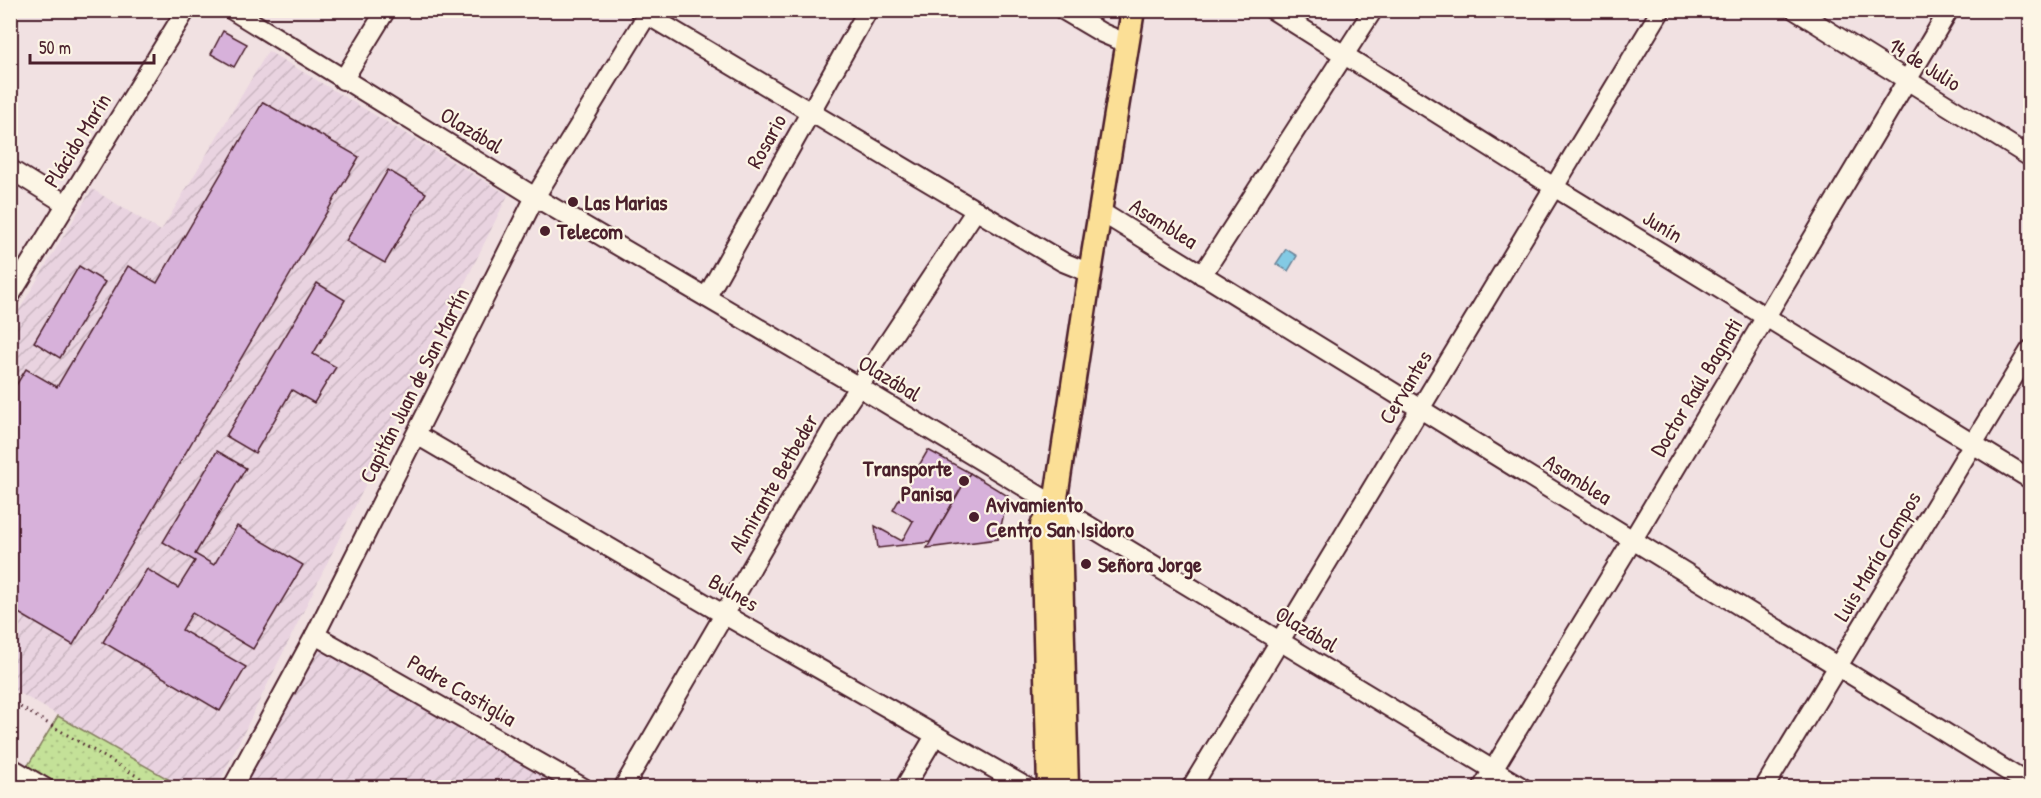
<svg xmlns="http://www.w3.org/2000/svg" width="2041" height="798" viewBox="0 0 2041 798" font-family="'Patrick Hand',sans-serif">
	<defs>
		<pattern id="industrial-furrows" width="10" height="10" patternUnits="userSpaceOnUse" patternTransform="scale(1.5)"><rect width="10" height="10" fill="#e9d3e0"/><path d="M-1 1l2-2M0 10L10 0M9 11l2-2" fill="none" stroke="#c9b5c0"/></pattern>
		<pattern id="grass-dots" width="8" height="8" patternUnits="userSpaceOnUse" patternTransform="scale(1.5)"><rect width="8" height="8" fill="#c4e198"/><path d="M2 2h.1M6 6h.1" fill="none" stroke="#aac183" stroke-width="1.8" stroke-linecap="round"/></pattern>
	</defs>
	<rect width="100%" height="100%" fill="#f1e1e2"/>
	<filter id="ink" filterUnits="userSpaceOnUse"><feTurbulence type="fractalNoise" baseFrequency=".0167" numOctaves="2"/><feDisplacementMap in="SourceGraphic" scale="12" xChannelSelector="R" yChannelSelector="G"/><feConvolveMatrix kernelMatrix="1 2 1 2 8 2 1 2 1" color-interpolation-filters="sRGB"/></filter>
	<g filter="url(#ink)">
		<!-- industrial -->
		<g fill="url(#industrial-furrows)">
			<polygon points="268,51 508,195 217,787 182,787 11,688 10,325 92,189 161,231"/>
			<polygon points="321,648 565,787 240,788"/>
		</g>
		<!-- grass -->
		<polygon fill="url(#grass-dots)" stroke="#878062" stroke-width="1.5" points="58,716 182,787 63,787 27,767"/>
		<!-- water -->
		<polygon fill="#83cae4" stroke="#6c869a" stroke-width="1.5" points="1286,249 1297,256 1288,271 1276,264"/>
		<!-- building -->
		<g fill="#d7b1da" stroke="#4a1f2b" stroke-width="1.5">
			<polygon points="223,31 247,44 234,67 211,54"/>
			<polygon points="263,102 359,157 73,645 10,608 10,395 26,369 57,387 128,266 157,283"/>
			<polygon points="388,170 426,193 385,263 346,241"/>
			<polygon points="79,266 105,282 60,358 34,342"/>
			<polygon points="317,283 345,300 313,354 336,367 314,403 292,390 255,453 226,436"/>
			<polygon points="928,450 970,473 930,542 878,548 875,526 902,541 913,521 893,510"/>
			<polygon points="217,451 246,468 195,554 214,565 237,526 303,565 253,649 192,613 182,630 246,667 220,711 103,642 147,569 178,588 195,561 163,542"/>
			<polygon points="970,473 1008,496 998,539 927,548"/>
		</g>
		<g fill="none" stroke-linecap="round" stroke-linejoin="round">
			<!-- minor casing -->
			<g stroke="#4a1f2b" stroke-width="22">
				<g id="minor">
					<polyline points="232,10 535,197 859,387 1523,788"/>
					<polyline points="639,10 1063,262 1090,273"/>
					<polyline points="1063,10 1102,33 1128,44"/>
					<polyline points="1273,10 1554,187 2030,479"/>
					<polyline points="1795,10 2030,157"/>
					<polyline points="343,80 386,10"/>
					<polyline points="10,169 66,204"/>
					<polyline points="1101,212 2030,785"/>
					<polyline points="1202,275 1373,10"/>
					<polyline points="10,296 186,10"/>
					<polyline points="707,296 868,10"/>
					<polyline points="417,435 723,614 1028,788"/>
					<polyline points="315,635 584,788"/>
					<polyline points="10,767 45,788"/>
					<polyline points="232,788 315,635 535,197 650,10"/>
					<polyline points="623,788 847,404 976,210"/>
					<polyline points="904,788 935,736"/>
					<polyline points="1191,788 1661,10"/>
					<polyline points="1482,788 1632,541 1949,10"/>
					<polyline points="1764,788 2030,350"/>
				</g>
			</g>
			<!-- major casing -->
			<g stroke="#4a1f2b" stroke-width="27">
				<g id="major">
					<polyline points="1049,788 1042,525 1055,504"/>
					<polyline points="1067,788 1060,534 1055,504 1090,273 1133,10"/>
				</g>
			</g>
			<!-- path -->
			<polyline stroke="#4a1f2b" stroke-width="3" stroke-dasharray="1.5 4.5" stroke-linecap="butt" points="10,701 157,788"/>
			<!-- minor -->
			<use href="#minor" stroke="#fcf5e5" stroke-width="18"/>
			<!-- major -->
			<use href="#major" stroke="#fbdf96" stroke-width="22"/>
		</g>
	</g>
	<!-- markers -->
	<g fill="#4a1f2b" stroke="#fcf5e5" stroke-width="2">
		<circle cx="573" cy="202" r="6"/>
		<circle cx="545" cy="231" r="6"/>
		<circle cx="964" cy="481" r="6"/>
		<circle cx="974" cy="517" r="6"/>
		<circle cx="1086" cy="564" r="6"/>
	</g>
	<g text-anchor="middle" stroke-width="4.5" stroke-linejoin="round" paint-order="stroke">
		<!-- street labels -->
		<g font-size="22" fill="#4a1f2b" stroke="#fcf5e5">
			<text transform="translate(1925 64) rotate(32)" y="8">14 de Julio</text>
			<text transform="translate(472 130) rotate(31)" y="8">Olazábal</text>
			<text transform="translate(77 140) rotate(-58)" y="8">Plácido Marín</text>
			<text transform="translate(766 141) rotate(-61)" y="8">Rosario</text>
			<text transform="translate(1164 223) rotate(32)" y="8">Asamblea</text>
			<text transform="translate(1663 226) rotate(31)" y="8">Junín</text>
			<text transform="translate(890 378) rotate(31)" y="8">Olazábal</text>
			<text transform="translate(414 385) rotate(-63)" y="8">Capitán Juan de San Martín</text>
			<text transform="translate(1405 387) rotate(-59)" y="8">Cervantes</text>
			<text transform="translate(1696 387) rotate(-59)" y="8">Doctor Raúl Bagnati</text>
			<text transform="translate(1578 479) rotate(32)" y="8">Asamblea</text>
			<text transform="translate(773 483) rotate(-60)" y="8">Almirante Betbeder</text>
			<text transform="translate(1877 556) rotate(-59)" y="8">Luis María Campos</text>
			<text transform="translate(734 592) rotate(30)" y="8">Bulnes</text>
			<text transform="translate(1307 629) rotate(31)" y="8">Olazábal</text>
			<text transform="translate(462 690) rotate(30)" y="8">Padre Castiglia</text>
		</g>
		<!-- poi labels -->
		<g font-size="22" font-weight="bold" fill="#4a1f2b" stroke="#fcf5e5" text-anchor="start">
			<text x="585" y="210">Las Marias</text>
			<text x="557" y="239">Telecom</text>
			<text x="952" y="476" text-anchor="end">Transporte<tspan x="952" dy="25">Panisa</tspan></text>
			<text x="986" y="512">Avivamiento<tspan x="986" dy="25">Centro San Isidoro</tspan></text>
			<text x="1098" y="572">Señora Jorge</text>
		</g>
	</g>
	<!-- margin -->
	<rect width="2041" height="798" fill="none" stroke="#fcf5e5" stroke-width="36"/>
	<rect x="18" y="18" width="2005" height="762" fill="none" stroke="#4a1f2b" stroke-width="2" filter="url(#ink)"/>
	<!-- scale -->
	<path d="M30 54v9h124v-9" fill="none" stroke="#4a1f2b" stroke-width="3"/>
	<text x="39" y="54" font-size="18" fill="#4a1f2b" stroke="#fcf5e5" stroke-width="4.5" paint-order="stroke">50 m</text>
</svg>
